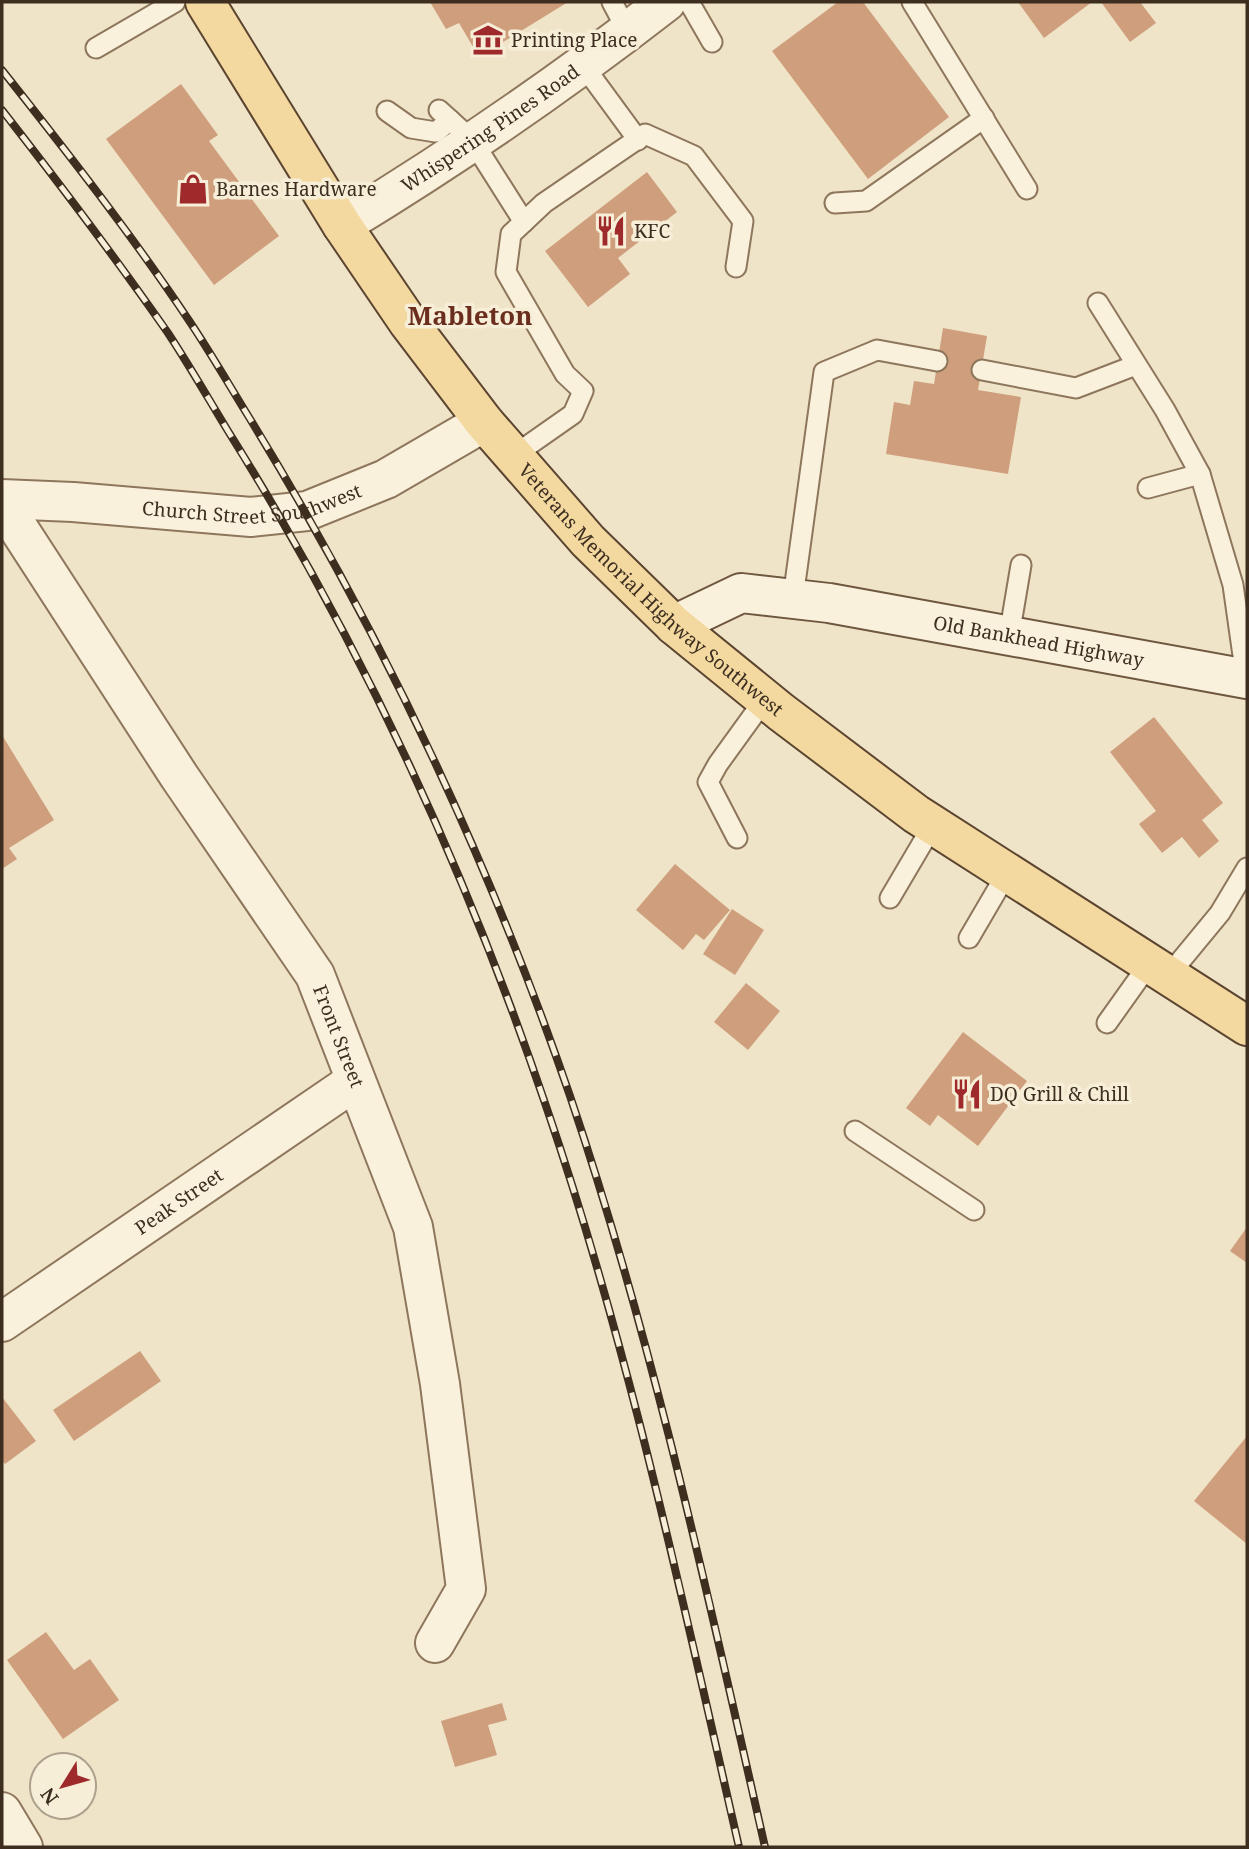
<svg xmlns="http://www.w3.org/2000/svg" width="1249" height="1849" viewBox="0 0 1249 1849" font-family="'Noto Serif',serif">
	<rect width="100%" height="100%" fill="#f0e4c8"/>
	<!-- building -->
	<g fill="#cf9f7d">
		<polygon points="430,2 568,2 479,57 459,23 446,29"/>
		<polygon points="838,2 863,2 949,117 868,179 772,51"/>
		<polygon points="1018,2 1092,2 1044,38"/>
		<polygon points="1101,2 1140,2 1156,23 1130,42"/>
		<polygon points="181,84 218,135 209,141 279,236 214,285 106,139"/>
		<polygon points="647,172 677,212 618,258 630,274 588,307 545,251"/>
		<polygon points="943,328 987,336 978,390 1021,397 1008,474 886,454 894,402 910,405 914,381 934,384"/>
		<polygon points="1154,717 1223,803 1202,820 1219,841 1199,858 1182,837 1162,853 1139,824 1156,811 1110,752"/>
		<polygon points="2,735 54,820 9,848 17,859 2,869"/>
		<polygon points="675,864 730,910 704,940 696,934 683,950 636,910"/>
		<polygon points="732,909 764,930 735,975 703,954"/>
		<polygon points="746,983 780,1011 748,1050 714,1022"/>
		<polygon points="963,1032 1027,1081 978,1146 938,1115 930,1126 906,1108"/>
		<polygon points="1247,1227 1247,1263 1230,1251"/>
		<polygon points="140,1351 161,1381 74,1441 53,1410"/>
		<polygon points="2,1397 36,1441 5,1464 2,1460"/>
		<polygon points="1247,1436 1247,1544 1194,1501"/>
		<polygon points="46,1632 74,1670 90,1659 119,1700 63,1739 7,1660"/>
		<polygon points="502,1703 507,1720 488,1725 497,1755 455,1767 441,1721"/>
	</g>
	<g fill="none" stroke-linecap="round" stroke-linejoin="round">
		<!-- lane casing -->
		<g stroke="#8d765c" stroke-width="23">
			<g id="lane">
				<polyline points="612,2 628,32"/>
				<polyline points="689,2 712,42"/>
				<polyline points="912,2 1027,189"/>
				<polyline points="96,48 175,2"/>
				<polyline points="583,65 638,140"/>
				<polyline points="439,110 472,140 524,222"/>
				<polyline points="387,111 411,128 436,132 450,120"/>
				<polyline points="835,203 866,201 984,118"/>
				<polyline points="1098,303 1165,410 1200,474 1233,585 1247,684"/>
				<polyline points="982,370 1076,388 1136,365"/>
				<polyline points="513,456 573,414 583,391 565,374 506,272 511,234 544,203 645,134 694,156 743,221 736,267"/>
				<polyline points="1148,488 1200,474"/>
				<polyline points="793,598 824,372 877,350 937,361"/>
				<polyline points="1009,636 1021,565"/>
				<polyline points="737,838 708,782 718,764 765,699"/>
				<polyline points="890,898 933,825"/>
				<polyline points="969,938 1007,873"/>
				<polyline points="1168,976 1220,913 1247,868"/>
				<polyline points="1107,1023 1149,964"/>
				<polyline points="855,1131 974,1210"/>
			</g>
		</g>
		<!-- street casing -->
		<g stroke="#8d765c" stroke-width="42">
			<g id="street">
				<path id="s1" d="M342 225C454 157 563 82 666 2"/>
				<path id="s2" d="M2 499 73 502 251 517 307 511 386 479 484 422"/>
				<path id="s3" d="M2 503 179 776 315 975 413 1227 440 1384 466 1589 435 1643"/>
				<path id="s4" d="M2 1322 355 1081"/>
				<polyline points="2,1812 23,1847"/>
			</g>
		</g>
		<!-- secondary casing -->
		<g stroke="#6f573f" stroke-width="42">
			<g id="secondary">
				<path id="s5" d="M674 625 741 593 829 603 1247 679"/>
			</g>
		</g>
		<!-- primary casing -->
		<g stroke="#5b4430" stroke-width="42">
			<g id="primary">
				<path id="s6" d="M205 2 342 225 408 322 484 422 588 541 674 625 781 712 916 814 1247 1026"/>
			</g>
		</g>
		<!-- lane -->
		<use href="#lane" stroke="#faf1dc" stroke-width="19"/>
		<!-- street -->
		<use href="#street" stroke="#faf1dc" stroke-width="38"/>
		<!-- secondary -->
		<use href="#secondary" stroke="#faf1dc" stroke-width="38"/>
		<!-- primary -->
		<use href="#primary" stroke="#f3d9a0" stroke-width="38"/>
		<!-- rail casing -->
		<g stroke="#3d2e20" stroke-width="8">
			<g id="rail">
				<path d="M2 70C67 152 132 235 190 322 210 352 228 383 247 414 379 629 488 857 570 1096 653 1341 708 1596 765 1847"/>
				<path d="M2 110C59 183 115 257 168 333 189 365 208 398 228 431 360 642 466 870 546 1106 629 1347 682 1599 739 1847"/>
			</g>
		</g>
		<!-- rail -->
		<use href="#rail" stroke="#f7eed8" stroke-width="5" stroke-dasharray="16" stroke-linecap="butt"/>
	</g>
	<!-- icons -->
	<defs>
		<g id="museum-bare" transform="scale(2.415)"><path d="M0-6L6-3V-2H-6V-3ZM-5-1h2V3h-2ZM-1-1h2V3h-2ZM3-1h2V3H3ZM-6 4H6V6H-6Z" fill="#9e2a2b" stroke="#f7eed8" stroke-width="2.5" paint-order="stroke"/></g>
		<g id="shop-bare" transform="scale(2.415)"><path d="M-5-2.5h2.3a2.7 3.5 0 0 1 5.4 0H5L5.5 6h-11ZM-1.5-2.5h3a1.5 2.3 0 0 0-3 0Z" fill="#9e2a2b" stroke="#f7eed8" stroke-width="2.5" paint-order="stroke"/></g>
		<g id="restaurant-bare" transform="scale(2.415)"><path d="M-5-6h1v4h1v-4h1v4h1v-4h1v5L-1.5 .5V6h-2V.5L-5-1ZM5-6V6H3V1.5H1.5Q1.5-4 5-6Z" fill="#9e2a2b" stroke="#f7eed8" stroke-width="2.5" paint-order="stroke"/></g>
	</defs>
	<g fill-rule="evenodd">
		<use href="#museum-bare" x="488" y="40"/>
		<use href="#shop-bare" x="193" y="189"/>
		<use href="#restaurant-bare" x="611" y="231"/>
		<use href="#restaurant-bare" x="967" y="1094"/>
	</g>
	<g text-anchor="middle" stroke-width="7" stroke-linejoin="round" paint-order="stroke">
		<!-- poi labels -->
		<g font-size="19" fill="#3d2e20" stroke="#f7eed8" text-anchor="start">
			<text x="511" y="47">Printing Place</text>
			<text x="216" y="196">Barnes Hardware</text>
			<text x="634" y="238">KFC</text>
			<text x="990" y="1101">DQ Grill &amp; Chill</text>
		</g>
		<!-- street labels -->
		<g font-size="19" fill="#3d2e20" stroke="#f7eed8">
			<text dy="7" stroke="none"><textPath href="#s1" startOffset="177">Whispering Pines Road</textPath></text>
			<text dy="7" stroke="none"><textPath href="#s2" startOffset="252">Church Street Southwest</textPath></text>
			<text dy="7" stroke="none"><textPath href="#s6" startOffset="742">Veterans Memorial Highway Southwest</textPath></text>
			<text dy="7" stroke="none"><textPath href="#s5" startOffset="376">Old Bankhead Highway</textPath></text>
			<text dy="7" stroke="none"><textPath href="#s3" startOffset="632">Front Street</textPath></text>
			<text dy="7" stroke="none"><textPath href="#s4" startOffset="214">Peak Street</textPath></text>
		</g>
		<!-- district labels -->
		<g font-size="26" font-weight="bold" fill="#6b2e1e" stroke="#f7eed8">
			<text x="470" y="325">Mableton</text>
		</g>
	</g>
	<!-- border -->
	<rect width="1249" height="1849" fill="none" stroke="#3d2e20" stroke-width="7"/>
	<!-- north arrow -->
	<g transform="translate(63 1786) rotate(233)"><circle r="33" fill="#f7eed8" stroke="#ada18e" stroke-width="2"/>
	<path d="M0-5L12 26L0 18L-12 26Z" fill="#9e2a2b"/>
	<text y="-10" font-size="19" font-weight="bold" text-anchor="middle" fill="#3d2e20">N</text>
	</g>
</svg>
